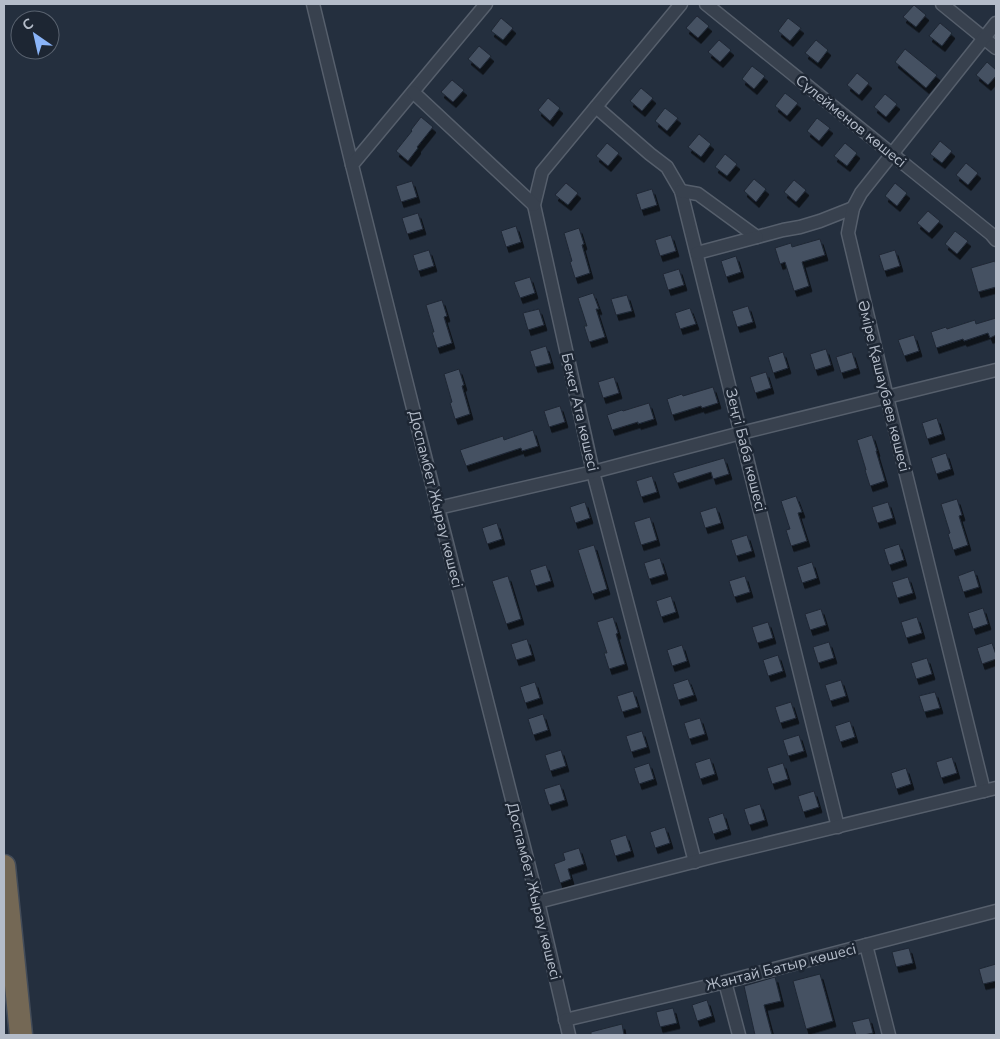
<svg xmlns="http://www.w3.org/2000/svg" width="1000" height="1039" viewBox="0 0 1000 1039" font-family="'Nunito Sans',sans-serif">
	<defs>
		<filter id="shadow"><feDropShadow dx="3" dy="5.5" stdDeviation="0" flood-color="#0009"/></filter>
	</defs>
	<rect width="100%" height="100%" fill="#242f3e"/>
	<!-- building -->
	<g fill="#455162" stroke="#1f2835" filter="url(#shadow)">
		<polygon points="914,5 926,15 916,27 903,17"/>
		<polygon points="697,16 709,26 698,38 686,28"/>
		<polygon points="501,18 513,28 503,40 491,31"/>
		<polygon points="788,18 801,28 790,41 778,31"/>
		<polygon points="940,23 952,33 942,46 929,36"/>
		<polygon points="719,40 731,50 720,62 708,52"/>
		<polygon points="816,40 828,50 818,63 805,53"/>
		<polygon points="479,46 491,56 480,69 468,59"/>
		<polygon points="905,49 937,75 926,88 895,62"/>
		<polygon points="987,62 996,70 996,76 988,85 976,75"/>
		<polygon points="752,66 765,76 754,89 742,79"/>
		<polygon points="857,73 869,83 859,95 847,85"/>
		<polygon points="452,80 464,90 453,102 441,92"/>
		<polygon points="641,88 653,98 642,111 630,101"/>
		<polygon points="785,93 798,103 787,116 775,106"/>
		<polygon points="885,94 897,104 886,117 874,107"/>
		<polygon points="548,98 560,108 550,121 538,110"/>
		<polygon points="665,108 678,118 667,131 655,121"/>
		<polygon points="421,117 433,127 417,147 418,148 408,161 396,151 412,131 411,130"/>
		<polygon points="817,118 830,128 819,141 807,131"/>
		<polygon points="699,134 711,144 701,157 688,147"/>
		<polygon points="940,141 952,151 942,163 930,154"/>
		<polygon points="607,143 619,153 608,166 596,156"/>
		<polygon points="845,143 857,153 847,166 834,156"/>
		<polygon points="725,154 737,164 727,176 715,167"/>
		<polygon points="966,163 978,173 968,185 956,175"/>
		<polygon points="754,179 766,189 756,202 744,191"/>
		<polygon points="794,180 806,190 796,202 784,192"/>
		<polygon points="412,181 417,197 401,202 396,186"/>
		<polygon points="566,183 578,193 568,205 555,195"/>
		<polygon points="895,183 907,193 897,206 885,196"/>
		<polygon points="652,189 657,205 641,210 636,194"/>
		<polygon points="928,211 940,221 929,233 917,223"/>
		<polygon points="418,213 423,229 407,234 402,218"/>
		<polygon points="516,226 521,242 506,247 501,231"/>
		<polygon points="579,228 584,244 582,245 590,273 575,278 570,262 572,261 564,233"/>
		<polygon points="955,231 968,241 957,254 945,244"/>
		<polygon points="671,235 676,251 660,256 655,240"/>
		<polygon points="820,239 825,255 802,262 809,286 794,291 785,262 780,264 775,248 791,243 792,247"/>
		<polygon points="429,250 434,266 418,271 413,255"/>
		<polygon points="895,250 900,266 884,271 879,255"/>
		<polygon points="736,256 741,272 726,277 721,261"/>
		<polygon points="995,261 996,266 996,287 978,292 971,268"/>
		<polygon points="679,269 684,285 668,290 663,274"/>
		<polygon points="530,277 535,293 520,298 514,282"/>
		<polygon points="593,293 599,309 596,309 605,337 589,342 584,326 587,326 578,298"/>
		<polygon points="627,295 632,311 616,315 611,299"/>
		<polygon points="442,300 447,316 444,317 452,343 437,348 432,332 434,332 426,305"/>
		<polygon points="748,306 753,322 737,327 732,311"/>
		<polygon points="690,308 696,324 680,329 675,313"/>
		<polygon points="539,309 544,325 528,330 523,313"/>
		<polygon points="996,318 996,335 990,338 988,333 964,341 963,339 936,348 931,332 946,327 947,329 975,320 976,324"/>
		<polygon points="914,335 919,351 904,356 898,340"/>
		<polygon points="546,346 551,363 535,367 530,351"/>
		<polygon points="826,349 831,365 815,370 810,354"/>
		<polygon points="783,352 788,368 773,373 768,357"/>
		<polygon points="852,352 857,368 841,373 836,357"/>
		<polygon points="459,369 464,385 462,386 470,414 455,419 450,403 452,402 444,374"/>
		<polygon points="766,372 771,388 755,393 750,377"/>
		<polygon points="614,377 619,393 603,398 598,382"/>
		<polygon points="713,387 718,403 702,408 701,406 672,415 667,399 682,394 683,396"/>
		<polygon points="649,403 654,419 638,424 638,422 612,430 607,415 622,410 623,411"/>
		<polygon points="560,406 565,422 549,427 544,411"/>
		<polygon points="937,418 942,434 927,439 922,423"/>
		<polygon points="533,430 538,446 522,451 521,448 466,466 460,450 503,436 504,440"/>
		<polygon points="872,435 877,451 876,451 885,481 870,486 865,470 866,470 857,440"/>
		<polygon points="946,453 951,469 936,474 931,458"/>
		<polygon points="724,458 729,474 713,479 711,472 677,483 673,473"/>
		<polygon points="652,476 657,492 641,497 636,481"/>
		<polygon points="796,496 802,512 798,513 807,541 791,546 786,530 790,529 781,501"/>
		<polygon points="957,499 962,515 959,516 968,545 953,550 948,534 950,533 941,504"/>
		<polygon points="585,502 590,518 575,523 570,507"/>
		<polygon points="888,502 893,518 877,523 872,507"/>
		<polygon points="716,507 721,523 705,528 700,512"/>
		<polygon points="650,517 657,540 641,545 634,522"/>
		<polygon points="497,523 502,539 487,544 482,528"/>
		<polygon points="747,535 752,551 736,556 731,540"/>
		<polygon points="899,544 904,560 889,565 884,549"/>
		<polygon points="594,545 607,589 592,594 578,550"/>
		<polygon points="660,558 665,574 649,579 644,563"/>
		<polygon points="812,562 817,578 802,583 797,567"/>
		<polygon points="546,565 551,581 535,586 530,570"/>
		<polygon points="974,570 979,587 963,592 958,576"/>
		<polygon points="508,576 521,619 506,624 492,581"/>
		<polygon points="745,576 750,592 734,597 729,581"/>
		<polygon points="908,577 913,593 897,598 892,582"/>
		<polygon points="671,596 676,612 661,617 656,601"/>
		<polygon points="983,608 988,624 973,629 968,613"/>
		<polygon points="821,609 826,625 810,630 805,614"/>
		<polygon points="613,617 618,633 616,634 625,664 609,669 604,653 607,653 597,622"/>
		<polygon points="917,617 922,633 906,638 901,622"/>
		<polygon points="768,622 773,638 757,643 752,627"/>
		<polygon points="527,639 532,655 516,660 511,644"/>
		<polygon points="829,642 834,658 818,663 813,647"/>
		<polygon points="992,643 996,655 996,659 982,664 977,648"/>
		<polygon points="682,645 687,661 672,666 667,650"/>
		<polygon points="778,655 783,671 768,676 763,660"/>
		<polygon points="927,658 932,674 916,679 911,663"/>
		<polygon points="688,679 694,695 678,700 673,684"/>
		<polygon points="841,680 846,696 830,701 825,685"/>
		<polygon points="535,682 540,698 525,703 520,687"/>
		<polygon points="633,691 638,707 622,712 617,696"/>
		<polygon points="935,692 940,708 924,712 919,696"/>
		<polygon points="791,702 796,718 780,723 775,707"/>
		<polygon points="543,714 548,730 533,735 528,719"/>
		<polygon points="700,718 705,734 689,739 684,723"/>
		<polygon points="850,721 855,737 840,742 835,726"/>
		<polygon points="642,731 647,747 631,752 626,736"/>
		<polygon points="799,735 804,751 788,756 783,740"/>
		<polygon points="561,750 566,766 550,771 545,755"/>
		<polygon points="952,757 957,773 941,778 936,762"/>
		<polygon points="710,758 715,774 700,779 695,763"/>
		<polygon points="649,763 654,779 639,784 634,768"/>
		<polygon points="783,763 788,779 772,784 767,768"/>
		<polygon points="906,768 911,784 896,789 891,773"/>
		<polygon points="560,784 565,800 549,805 544,789"/>
		<polygon points="814,791 819,807 803,812 798,796"/>
		<polygon points="760,804 765,820 749,825 744,809"/>
		<polygon points="723,813 728,829 713,834 708,818"/>
		<polygon points="665,827 670,843 655,848 650,832"/>
		<polygon points="626,835 631,851 615,856 610,840"/>
		<polygon points="579,848 584,864 568,869 571,879 560,883 554,864 565,860 563,853"/>
		<polygon points="909,948 913,963 896,967 892,952"/>
		<polygon points="996,964 996,981 983,984 979,969"/>
		<polygon points="820,974 833,1021 806,1029 793,981"/>
		<polygon points="775,977 781,1001 764,1005 772,1035 755,1035 744,986"/>
		<polygon points="707,1000 712,1016 697,1021 692,1005"/>
		<polygon points="673,1008 677,1023 660,1027 656,1012"/>
		<polygon points="869,1018 873,1033 864,1035 856,1035 852,1022"/>
		<polygon points="622,1024 624,1035 591,1035 591,1032"/>
	</g>
	<g fill="none" stroke-linecap="round" stroke-linejoin="round">
		<!-- street casing -->
		<g stroke="#565f6c" stroke-width="15">
			<g id="street">
				<polyline points="313,4 352,165"/>
				<polyline points="486,4 352,165 438,508 538,902 569,1035"/>
				<polyline points="681,4 542,172 534,205 593,472 695,862"/>
				<polyline points="706,4 991,234 996,240"/>
				<polyline points="942,4 996,48"/>
				<polyline points="413,92 534,205"/>
				<polyline points="596,107 650,154 667,167 681,191 838,827"/>
				<polyline points="681,191 698,194 757,237 783,230 800,227 820,221 853,208"/>
				<polyline points="697,253 757,237"/>
				<polyline points="438,508 593,472 741,433 996,370"/>
				<polyline points="984,791 887,397 848,233 853,208 861,193 996,23"/>
				<polyline points="538,902 716,856 996,788"/>
				<polyline points="866,945 889,1035"/>
				<polyline points="725,982 739,1035"/>
				<polyline points="565,1020 725,982 996,911"/>
			</g>
		</g>
		<!-- highway casing -->
		<g stroke="#434c59" stroke-width="25">
			<polyline id="highway" points="4,866 21,1035"/>
		</g>
		<!-- street -->
		<use href="#street" stroke="#38414e" stroke-width="12"/>
		<!-- highway -->
		<use href="#highway" stroke="#746855" stroke-width="22"/>
	</g>
	<g text-anchor="middle" stroke-width="5" stroke-linejoin="round" paint-order="stroke">
		<!-- street labels -->
		<g font-size="15" fill="#b4bcc9" stroke="#1d2633">
			<text transform="translate(851 121) rotate(39)" y="5">Сүлейменов көшесі</text>
			<text transform="translate(884 386) rotate(76)" y="5">Әміре Қашаубаев көшесі</text>
			<text transform="translate(580 412) rotate(77)" y="5">Бекет Ата көшесі</text>
			<text transform="translate(746 450) rotate(76)" y="5">Зеңгі Баба көшесі</text>
			<text transform="translate(436 499) rotate(76)" y="5">Доспамбет Жырау көшесі</text>
			<text transform="translate(534 891) rotate(76)" y="5">Доспамбет Жырау көшесі</text>
			<text transform="translate(781 967) rotate(-14)" y="5">Жантай Батыр көшесі</text>
		</g>
	</g>
	<!-- border -->
	<rect width="1000" height="1039" fill="none" stroke="#b4bcc9" stroke-width="10"/>
	<!-- north arrow -->
	<g transform="translate(35 35) rotate(326)"><circle r="24" fill="#1d2633" stroke="#59626f"/>
	<path d="M0-4L9 19L0 12L-9 19Z" fill="#8ab4f8"/>
	<text y="-8" font-size="14" font-weight="bold" text-anchor="middle" fill="#b4bcc9">С</text>
	</g>
</svg>
